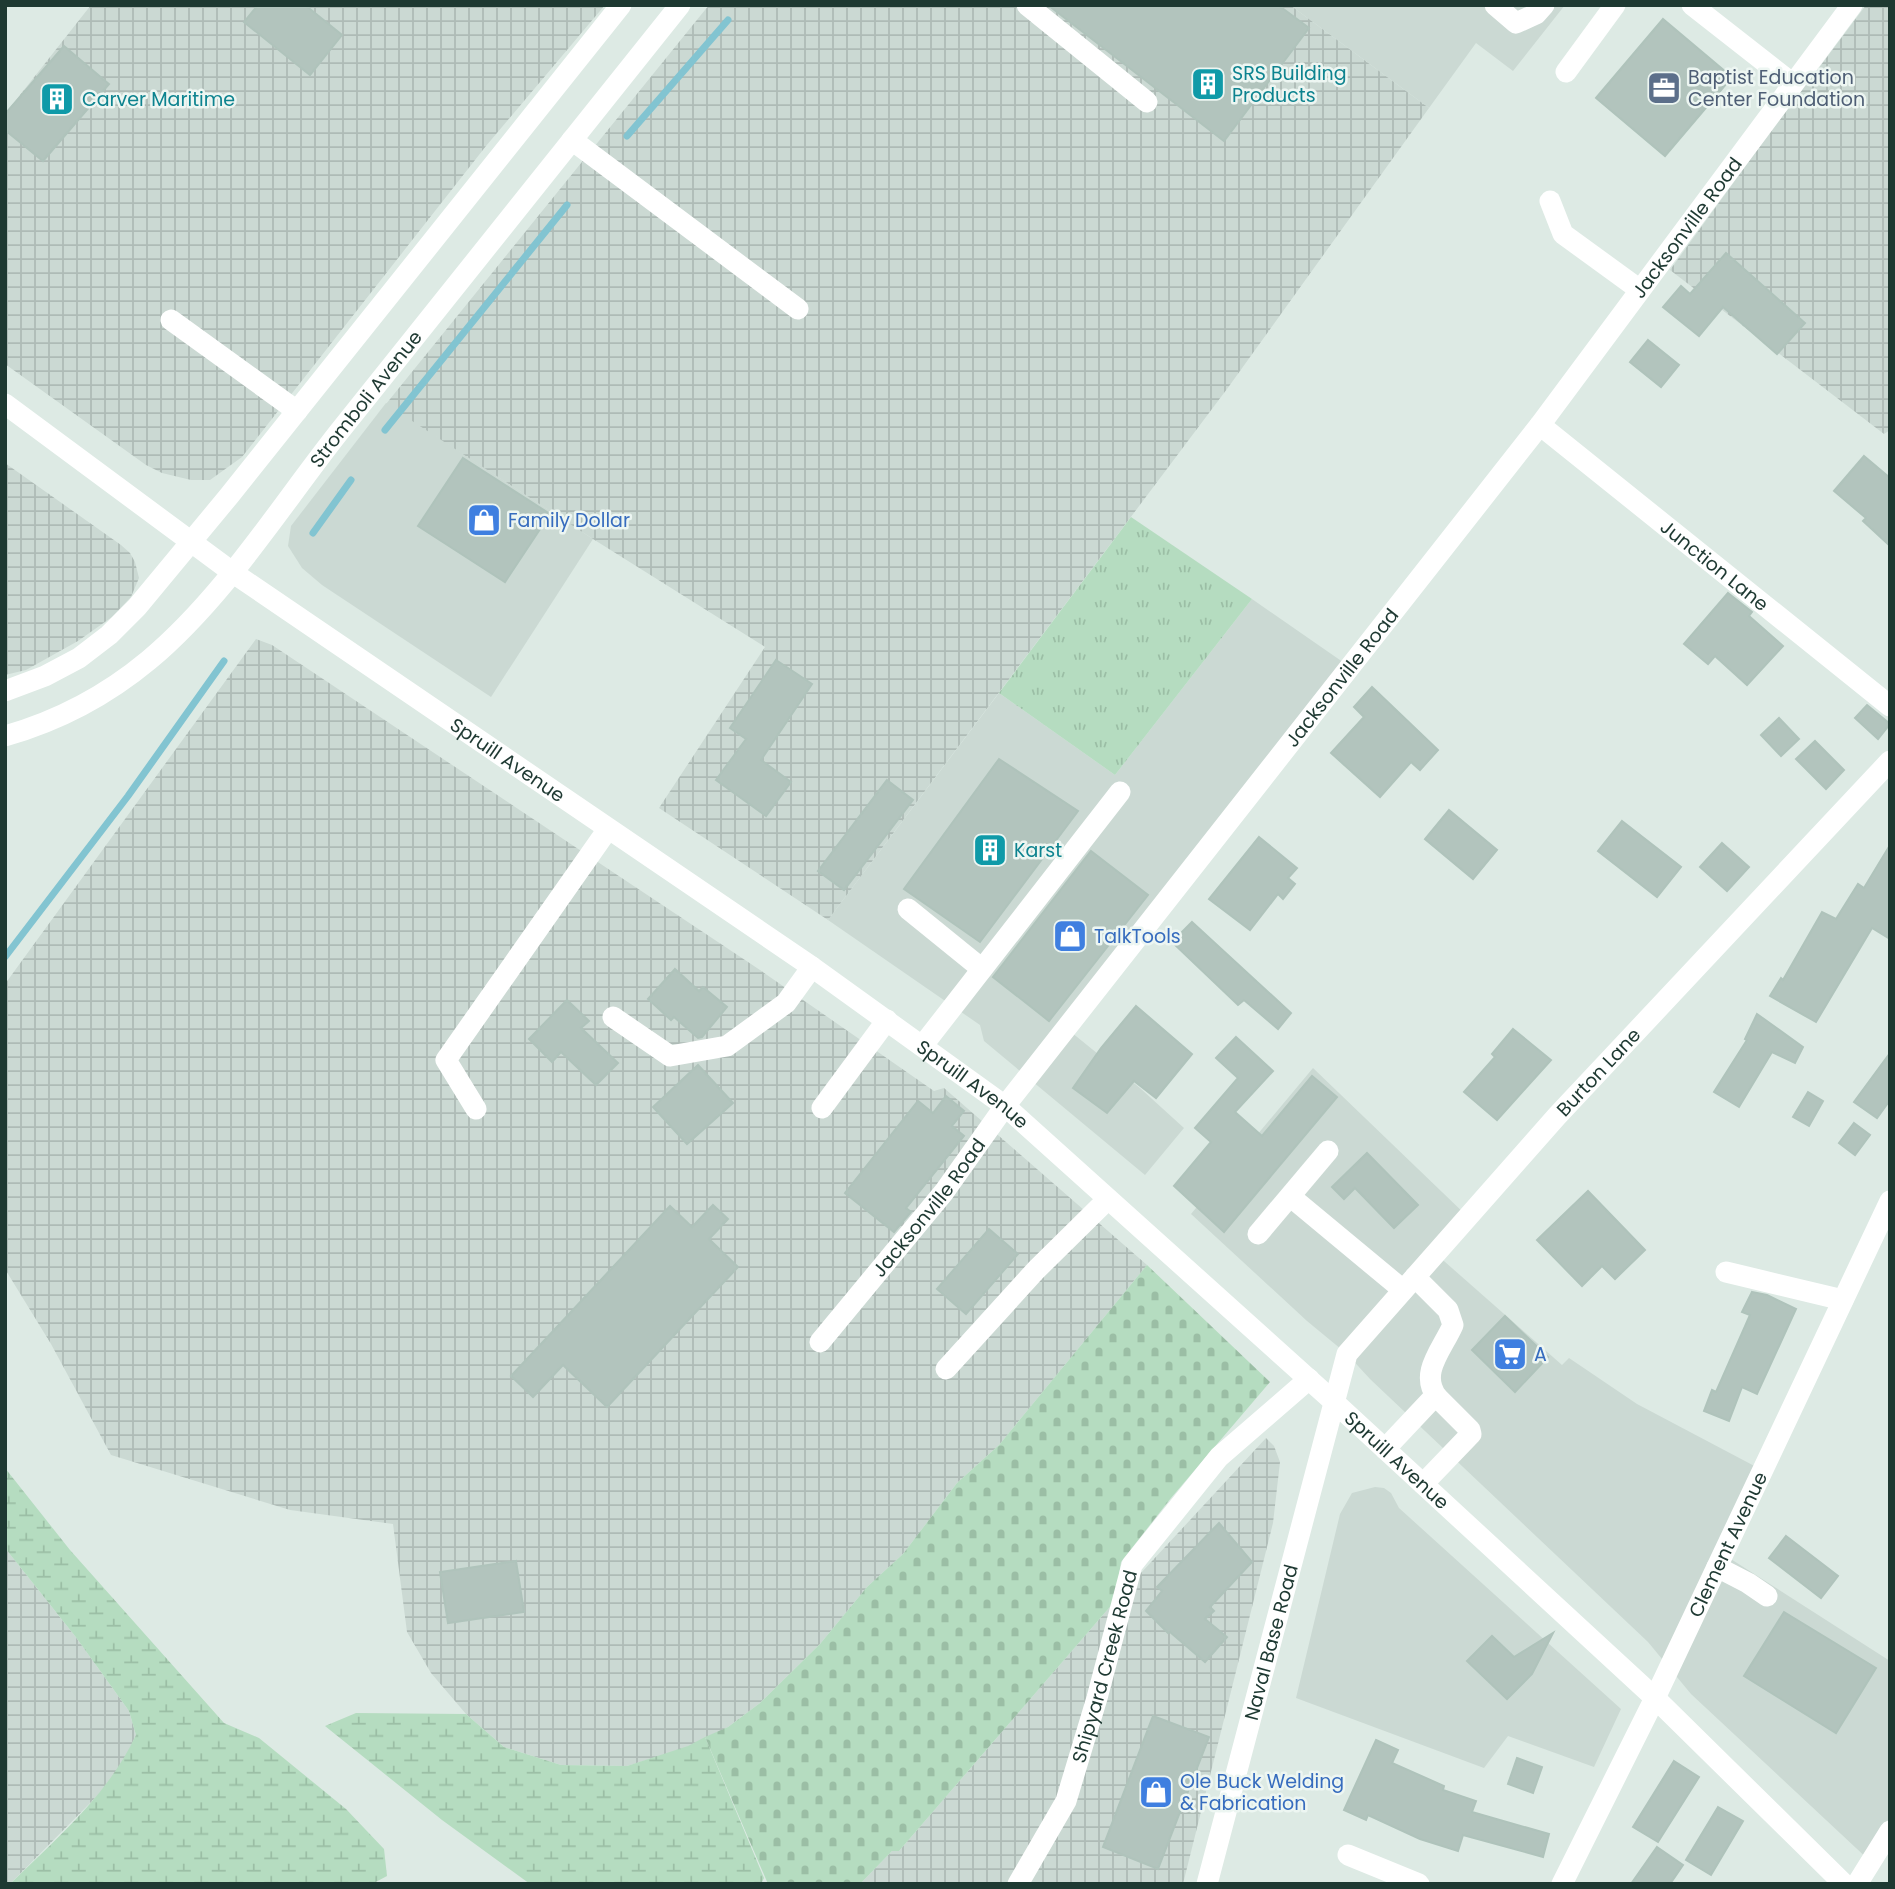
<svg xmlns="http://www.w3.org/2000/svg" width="1895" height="1889" viewBox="0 0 1895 1889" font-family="Poppins,sans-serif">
	<defs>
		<pattern id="industrial-grid" width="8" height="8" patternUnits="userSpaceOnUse" patternTransform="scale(1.75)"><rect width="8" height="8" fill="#cbd9d3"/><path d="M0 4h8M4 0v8" fill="none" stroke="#aebbb6"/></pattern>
		<pattern id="grass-tufts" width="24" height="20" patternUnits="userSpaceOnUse" patternTransform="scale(1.75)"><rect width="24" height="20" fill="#b5dcc0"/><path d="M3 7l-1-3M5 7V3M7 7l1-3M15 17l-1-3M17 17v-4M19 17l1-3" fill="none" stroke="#9bbea5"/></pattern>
		<pattern id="wetland-marsh" width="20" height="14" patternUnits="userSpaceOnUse" patternTransform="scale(1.75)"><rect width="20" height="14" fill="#b5dcc0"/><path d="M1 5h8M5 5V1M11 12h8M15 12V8" fill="none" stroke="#9bbea5"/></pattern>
		<pattern id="cemetery-stones" width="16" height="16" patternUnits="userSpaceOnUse" patternTransform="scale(1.75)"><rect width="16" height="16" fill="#b5dcc0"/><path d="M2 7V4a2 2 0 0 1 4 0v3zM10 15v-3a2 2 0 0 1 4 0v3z" fill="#9bbea5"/></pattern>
	</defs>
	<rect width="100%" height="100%" fill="#ddeae4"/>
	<!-- built -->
	<g fill="#cbd9d3">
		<polygon points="1290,5 1565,5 1513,71 1476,43 1429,108"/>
		<polygon points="386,403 593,539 491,697 322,585 302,568 288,546 291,526"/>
		<polygon points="1252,599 1350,667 1066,1028 1140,1088 1184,1128 1145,1175 984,1041 980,1025 828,920 999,693 1115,775"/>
		<polygon points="1313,1068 1468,1217 1436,1254 1562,1365 1569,1358 1637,1404 1762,1470 1723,1554 1890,1661 1890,1831 1871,1862 1691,1694 1648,1642 1370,1379 1347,1354 1307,1321 1191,1214"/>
		<polygon points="1375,1487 1384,1488 1391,1493 1399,1508 1621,1709 1594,1767 1508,1736 1484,1768 1296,1698 1340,1514 1352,1493"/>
	</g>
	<!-- industrial -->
	<g fill="url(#industrial-grid)">
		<polygon points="91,5 605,5 486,146 242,457 210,480 191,480 162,473 146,465 5,364 5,114"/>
		<polygon points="709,5 1290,5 1429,108 1227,389 828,920 659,808 765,647 593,539 386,404"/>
		<polygon points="1866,5 1890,5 1890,430 1884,434 1670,270 1755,153"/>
		<polygon points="5,463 121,545 130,553 135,562 139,578 131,597 112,617 78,641 26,670 5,675"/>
		<polygon points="256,639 272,645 760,970 934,1091 944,1088 1147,1265 999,1445 957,1483 903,1554 867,1587 820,1644 760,1703 728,1727 683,1749 627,1766 561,1765 504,1747 466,1714 431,1673 407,1632 393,1524 290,1510 111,1455 51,1344 5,1269 5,984"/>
		<polygon points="1266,1438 1274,1446 1280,1462 1273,1523 1183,1884 860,1884 892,1851 899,1851 1115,1601"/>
		<polygon points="5,1548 75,1636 129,1711 136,1735 125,1759 107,1786 10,1884 5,1884"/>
	</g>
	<!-- grass -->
	<polygon fill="url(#grass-tufts)" points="1131,517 1252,599 1115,775 999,693"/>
	<!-- wetland -->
	<g fill="url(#wetland-marsh)">
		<path d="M5 1468 70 1550 224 1723 259 1738 346 1809 384 1849 387 1876 372 1884H10C57 1838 108 1795 136 1735L129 1711 75 1636 5 1548Z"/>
		<polygon points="356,1713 466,1714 504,1747 561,1765 627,1766 688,1746 705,1737 764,1878 761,1884 530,1884 442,1820 325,1726"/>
	</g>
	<!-- cemetery -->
	<polygon fill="url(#cemetery-stones)" points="1147,1265 1270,1382 1171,1498 1121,1562 1115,1601 899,1851 892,1851 860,1884 768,1884 705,1737 728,1727 760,1703 820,1644 867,1587 903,1554 957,1483 999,1445"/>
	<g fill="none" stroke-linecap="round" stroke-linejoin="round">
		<!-- stream -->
		<g stroke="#82c4d1" stroke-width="7">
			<polyline points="627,136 728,20"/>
			<polyline points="385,430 567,205"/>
			<polyline points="313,533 351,480"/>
			<polyline points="5,957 128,796 224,661"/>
		</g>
	</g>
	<!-- building -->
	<g fill="#b2c4bd" stroke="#afc3bb" stroke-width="2">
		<polygon points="258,5 305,5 342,35 310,75 244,22"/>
		<polygon points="1048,5 1278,5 1309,28 1224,141"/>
		<polygon points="1663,19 1732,77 1665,156 1596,98"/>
		<polygon points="64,46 109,84 43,161 5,130 5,114"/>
		<polygon points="1726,253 1805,323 1777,354 1723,307 1699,336 1663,307 1681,286 1690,294"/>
		<polygon points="1648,340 1679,365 1661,387 1630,362"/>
		<polygon points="1864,456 1890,478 1890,546 1863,521 1866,518 1834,491"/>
		<polygon points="463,458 550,514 505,582 418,526"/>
		<polygon points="1728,593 1752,612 1749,616 1783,646 1747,685 1715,656 1708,664 1684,644"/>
		<polygon points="776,660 812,684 761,760 791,782 766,816 716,780 746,739 730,728"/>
		<polygon points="1372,687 1438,750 1420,770 1411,762 1380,797 1331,753 1364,717 1354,707"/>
		<polygon points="1867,705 1890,724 1878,739 1855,718"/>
		<polygon points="1779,718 1799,739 1781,756 1761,735"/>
		<polygon points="1815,741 1844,770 1826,789 1796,759"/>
		<polygon points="999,759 1078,811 980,942 904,889"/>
		<polygon points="887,780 913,800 844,890 818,871"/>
		<polygon points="1449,810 1497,850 1473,879 1425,839"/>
		<polygon points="1622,821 1681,867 1657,897 1598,851"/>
		<polygon points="1259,837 1297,868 1288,878 1295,884 1283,899 1278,894 1250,930 1209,899"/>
		<polygon points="1722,843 1749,867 1727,891 1700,867"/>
		<polygon points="1890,845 1890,939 1872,928 1816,1022 1770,996 1781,978 1783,980 1822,912 1836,919 1858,884 1864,888"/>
		<polygon points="1091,851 1148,895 1049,1021 993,977"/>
		<polygon points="1192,922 1291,1013 1278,1029 1244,1000 1238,1005 1172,942"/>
		<polygon points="675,969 699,991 703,987 727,1007 702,1037 698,1038 674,1017 671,1020 648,999"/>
		<polygon points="567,1000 589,1021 581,1028 618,1063 596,1085 561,1052 552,1062 529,1039"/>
		<polygon points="1136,1006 1192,1054 1156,1098 1134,1081 1107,1113 1073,1088 1101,1048"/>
		<polygon points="1757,1014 1803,1047 1795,1063 1772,1052 1739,1107 1714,1092 1747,1040 1745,1039"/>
		<polygon points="1513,1029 1551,1060 1497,1120 1464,1092 1495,1057 1492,1054"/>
		<polygon points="1236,1037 1273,1071 1235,1112 1262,1136 1312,1076 1337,1097 1224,1232 1174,1186 1211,1142 1195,1128 1238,1078 1216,1058"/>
		<polygon points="1890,1053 1890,1100 1877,1118 1854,1102"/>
		<polygon points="698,1065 733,1103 687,1144 653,1107"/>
		<polygon points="1808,1092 1823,1101 1809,1126 1793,1117"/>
		<polygon points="946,1096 964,1111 952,1126 964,1136 906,1208 911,1212 894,1232 845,1193 918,1101 933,1113"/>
		<polygon points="1854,1123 1870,1135 1855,1155 1839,1143"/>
		<polygon points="1367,1153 1418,1205 1394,1228 1355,1188 1344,1199 1332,1187"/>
		<polygon points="1588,1191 1645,1250 1615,1279 1602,1266 1582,1286 1537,1240"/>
		<polygon points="713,1205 728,1219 709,1239 738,1267 607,1407 563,1365 533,1397 511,1376 670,1206 692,1227"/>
		<polygon points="989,1229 1018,1254 966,1314 937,1289"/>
		<polygon points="1752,1292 1767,1295 1796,1309 1757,1394 1742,1387 1729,1421 1704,1411 1712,1390 1716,1392 1750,1315 1742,1312"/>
		<polygon points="1505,1316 1548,1357 1515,1392 1472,1350"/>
		<polygon points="1219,1523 1252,1562 1210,1607 1214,1611 1205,1619 1227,1637 1205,1662 1170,1632 1168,1633 1146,1611 1162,1591 1157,1587"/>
		<polygon points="1786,1536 1838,1576 1821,1598 1769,1558"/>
		<polygon points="516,1561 524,1612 448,1623 440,1572"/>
		<polygon points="1784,1612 1876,1668 1836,1733 1744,1676"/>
		<polygon points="1553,1633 1532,1674 1507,1699 1467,1661 1492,1636 1514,1657"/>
		<polygon points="1153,1716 1209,1737 1158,1869 1103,1847"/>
		<polygon points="1376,1740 1398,1750 1392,1763 1444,1786 1443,1790 1476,1801 1472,1812 1549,1834 1543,1857 1463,1835 1458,1851 1420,1839 1368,1815 1366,1820 1344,1810"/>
		<polygon points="1517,1758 1542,1767 1533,1793 1508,1784"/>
		<polygon points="1674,1761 1699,1777 1658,1842 1633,1827"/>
		<polygon points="1718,1807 1743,1821 1711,1875 1686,1860"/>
		<polygon points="1657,1847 1683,1865 1670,1884 1631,1884"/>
	</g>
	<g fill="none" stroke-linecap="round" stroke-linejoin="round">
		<!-- minor -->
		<g stroke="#fff" stroke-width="21">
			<polyline points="1027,5 1147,102"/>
			<polyline points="1495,5 1516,23 1536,14 1544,5"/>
			<polyline points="1692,5 1793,84"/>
			<polyline points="1566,72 1615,5"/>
			<polyline points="572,140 798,309"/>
			<polyline points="1550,201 1563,234 1640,290"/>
			<polyline points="171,320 297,411"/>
			<path id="s1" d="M5 404 232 572 812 967 1005 1106 1333 1401 1655 1698 1844 1884"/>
			<path id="s2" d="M1540 425 1890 706"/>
			<polyline points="5,691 45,676 79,658 109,635 137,607 229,496 621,5"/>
			<path id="s3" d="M5 736C58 721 107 695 149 660 224 597 279 508 339 432 452 289 566 147 680 5"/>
			<polyline points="908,909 982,969"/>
			<polyline points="613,1017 670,1056 727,1046 786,1003 812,967"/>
			<polyline points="923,1045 1120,792"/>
			<polyline points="822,1108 887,1020"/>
			<polyline points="476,1109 446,1060 608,829"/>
			<polyline points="1291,1197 1403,1290"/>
			<polyline points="1258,1234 1328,1151"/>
			<polyline points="1726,1272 1843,1300"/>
			<path d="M1415 1277 1448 1310 1453 1325C1442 1350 1419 1373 1437 1397"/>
			<path id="s4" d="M820 1342 944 1192 1005 1106 1540 425 1852 5"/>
			<polyline points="946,1369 1036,1270 1108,1199"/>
			<polyline points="1385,1449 1433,1398 1437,1397 1470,1430 1471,1434 1423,1484"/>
			<polyline points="1717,1567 1748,1583 1767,1596"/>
			<polyline points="1348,1855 1419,1884"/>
			<path id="s5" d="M1018 1884 1066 1801 1097 1698 1132 1565 1219 1457 1309 1379"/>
			<path id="s6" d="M1207 1884 1347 1354 1557 1116 1890 761"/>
			<path id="s7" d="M1562 1884 1655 1698 1890 1201"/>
			<polyline points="1857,1884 1890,1831"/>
		</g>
	</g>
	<!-- icons -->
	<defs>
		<g id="building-square" transform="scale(1.75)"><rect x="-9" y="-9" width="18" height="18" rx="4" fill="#0f9aa8" stroke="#edf6f2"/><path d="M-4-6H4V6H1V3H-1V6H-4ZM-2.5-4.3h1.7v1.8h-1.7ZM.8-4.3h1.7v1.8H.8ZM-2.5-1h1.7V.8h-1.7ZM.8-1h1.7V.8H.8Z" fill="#fff"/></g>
		<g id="office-square" transform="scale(1.75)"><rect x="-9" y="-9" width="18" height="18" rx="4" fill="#5c6f8a" stroke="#edf6f2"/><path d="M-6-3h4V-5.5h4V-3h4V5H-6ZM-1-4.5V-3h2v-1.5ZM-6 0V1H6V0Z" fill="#fff"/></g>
		<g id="shop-square" transform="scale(1.75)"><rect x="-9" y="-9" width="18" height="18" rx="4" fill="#3f7fe0" stroke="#edf6f2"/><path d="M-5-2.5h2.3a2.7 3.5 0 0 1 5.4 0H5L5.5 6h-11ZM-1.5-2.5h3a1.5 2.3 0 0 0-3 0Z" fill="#fff"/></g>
		<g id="supermarket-square" transform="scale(1.75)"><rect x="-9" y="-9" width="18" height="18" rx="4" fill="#3f7fe0" stroke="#edf6f2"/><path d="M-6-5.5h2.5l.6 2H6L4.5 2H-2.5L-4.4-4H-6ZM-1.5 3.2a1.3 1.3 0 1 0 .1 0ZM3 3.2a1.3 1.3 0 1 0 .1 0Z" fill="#fff"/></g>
	</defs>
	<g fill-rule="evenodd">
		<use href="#building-square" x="1208" y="84"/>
		<use href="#office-square" x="1664" y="88"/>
		<use href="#building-square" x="57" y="99"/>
		<use href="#shop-square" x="484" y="520"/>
		<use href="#building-square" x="990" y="850"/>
		<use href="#shop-square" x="1070" y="936"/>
		<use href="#supermarket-square" x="1510" y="1354"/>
		<use href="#shop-square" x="1156" y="1792"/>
	</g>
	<g text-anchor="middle" stroke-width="5" stroke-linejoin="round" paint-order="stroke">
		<!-- culture labels -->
		<g font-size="19" fill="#0d838f" stroke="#edf6f2" text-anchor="start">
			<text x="1232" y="80">SRS Building<tspan x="1232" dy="22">Products</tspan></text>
			<text x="82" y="106">Carver Maritime</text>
			<text x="1014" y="857">Karst</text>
		</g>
		<!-- service labels -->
		<g font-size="19" fill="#4e5e75" stroke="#edf6f2" text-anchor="start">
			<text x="1688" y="84">Baptist Education<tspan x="1688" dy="22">Center Foundation</tspan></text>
		</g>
		<!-- street labels -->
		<g font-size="19" fill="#1e3932" stroke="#edf6f2">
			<text dy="7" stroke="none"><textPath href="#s4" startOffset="1412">Jacksonville Road</textPath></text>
			<text dy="7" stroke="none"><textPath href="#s3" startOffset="504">Stromboli Avenue</textPath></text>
			<text dy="7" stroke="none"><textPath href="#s2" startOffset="224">Junction Lane</textPath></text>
			<text dy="7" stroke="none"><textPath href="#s4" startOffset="845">Jacksonville Road</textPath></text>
			<text dy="7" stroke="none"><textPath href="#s1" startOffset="616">Spruill Avenue</textPath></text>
			<text dy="7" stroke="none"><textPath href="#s6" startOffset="926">Burton Lane</textPath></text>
			<text dy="7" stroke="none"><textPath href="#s1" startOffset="1183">Spruill Avenue</textPath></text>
			<text dy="7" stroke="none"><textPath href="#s4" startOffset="173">Jacksonville Road</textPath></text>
			<text dy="7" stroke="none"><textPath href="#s1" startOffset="1750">Spruill Avenue</textPath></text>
			<text dy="7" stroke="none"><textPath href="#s7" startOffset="378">Clement Avenue</textPath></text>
			<text dy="7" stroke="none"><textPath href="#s6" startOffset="250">Naval Base Road</textPath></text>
			<text dy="7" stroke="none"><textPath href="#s5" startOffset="236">Shipyard Creek Road</textPath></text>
		</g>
		<!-- shop labels -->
		<g font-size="19" fill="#366cbe" stroke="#edf6f2" text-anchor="start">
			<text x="508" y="527">Family Dollar</text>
			<text x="1094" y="943">TalkTools</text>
			<text x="1534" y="1361">A</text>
			<text x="1180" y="1788">Ole Buck Welding<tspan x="1180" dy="22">&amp; Fabrication</tspan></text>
		</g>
	</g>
	<!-- border -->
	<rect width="1895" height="1889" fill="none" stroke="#1e3932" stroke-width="14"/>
</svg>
